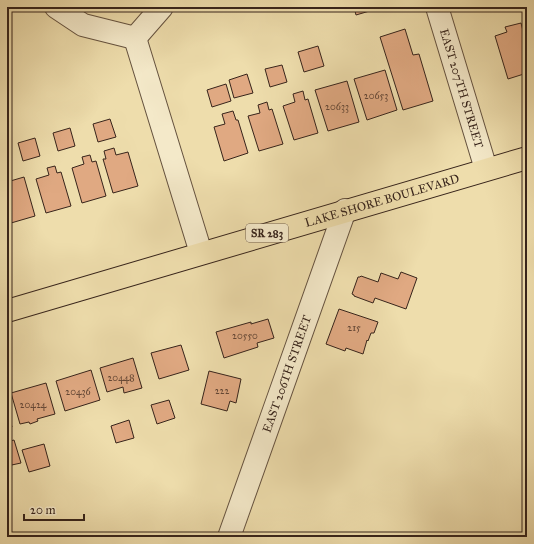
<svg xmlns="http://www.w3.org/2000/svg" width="534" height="544" viewBox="0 0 534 544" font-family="'IM FELL Great Primer',serif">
	<rect width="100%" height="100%" fill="#eeddac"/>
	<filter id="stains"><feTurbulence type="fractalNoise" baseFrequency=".005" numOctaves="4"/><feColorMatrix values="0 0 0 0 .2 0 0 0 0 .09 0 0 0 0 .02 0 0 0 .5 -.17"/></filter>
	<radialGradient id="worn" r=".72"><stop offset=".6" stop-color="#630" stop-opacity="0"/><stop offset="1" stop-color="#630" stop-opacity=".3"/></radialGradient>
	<!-- building -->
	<g fill="#e0a982" stroke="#37241b">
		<polygon points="354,7 383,7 356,15"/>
		<polygon points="521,23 523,31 525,30 527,36 527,73 508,79 495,36 507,32 505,27"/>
		<polygon points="405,29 413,55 419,54 433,101 403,110 380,37"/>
		<polygon points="318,46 324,66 304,72 298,52"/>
		<polygon points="282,65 287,82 270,87 265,69"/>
		<polygon points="385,70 397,110 367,120 354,79"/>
		<polygon points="247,74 253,93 234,98 229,80"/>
		<polygon points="347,81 359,122 328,131 315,90"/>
		<polygon points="226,84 231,101 212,107 207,90"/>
		<polygon points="303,91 305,100 308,99 318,133 294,140 283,106 295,102 293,94"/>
		<polygon points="267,102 269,110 272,109 283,144 259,151 248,116 260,113 258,105"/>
		<polygon points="233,111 236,120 238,120 248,153 224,161 214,127 225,124 222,114"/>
		<polygon points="110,119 116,137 98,142 93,124"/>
		<polygon points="70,128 75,146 58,151 53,133"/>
		<polygon points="35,138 40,156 23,161 18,143"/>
		<polygon points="114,148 116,155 128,152 138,186 113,193 103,159 106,159 104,151"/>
		<polygon points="90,155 92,162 96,161 106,196 82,203 72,168 84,164 82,157"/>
		<polygon points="55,166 57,173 61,172 71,206 46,213 36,179 49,175 47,168"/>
		<polygon points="24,177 35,216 11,223 7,210 7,182"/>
		<polygon points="401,272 417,278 406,309 375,298 373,303 354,296 354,295 352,294 358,277 360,277 361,276 378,282 381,273 398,279"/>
		<polygon points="339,309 378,322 374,333 371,333 368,341 367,340 363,354 346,348 345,351 326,344"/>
		<polygon points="268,319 274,338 257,343 258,347 224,358 216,332 251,322 251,324"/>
		<polygon points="181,345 189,370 159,379 151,353"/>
		<polygon points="133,358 142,388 124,393 123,387 107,392 100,368"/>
		<polygon points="91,370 100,400 65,411 56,381"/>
		<polygon points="209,371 241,379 236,403 230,401 227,411 201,404"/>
		<polygon points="46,383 55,414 37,419 38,421 30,424 29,422 20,424 11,393"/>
		<polygon points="169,400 175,418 157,424 151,405"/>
		<polygon points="7,409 12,427 7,428"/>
		<polygon points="129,420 134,438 116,443 111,426"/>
		<polygon points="14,440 21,463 7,466 7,442"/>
		<polygon points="44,444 50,466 29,472 22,450"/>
	</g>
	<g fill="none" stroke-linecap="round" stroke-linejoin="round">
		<!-- street casing -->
		<g stroke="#65523f" stroke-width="24">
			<g id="street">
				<polyline points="56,7 83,25 135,38"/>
				<path id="s1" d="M437 7 486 169"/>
				<polyline points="135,38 201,253"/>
				<polyline points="135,38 162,7"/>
				<path id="s2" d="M229 537 345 210"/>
			</g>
		</g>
		<!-- primary casing -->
		<g stroke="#37241b" stroke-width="24">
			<g id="primary">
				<path id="s3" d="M7 311 527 158"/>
			</g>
		</g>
		<!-- street -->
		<use href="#street" stroke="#f4e9c9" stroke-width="22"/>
		<!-- primary -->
		<use href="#primary" stroke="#eeddac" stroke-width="22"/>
	</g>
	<g text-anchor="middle" stroke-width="4" stroke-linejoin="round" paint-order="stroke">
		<!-- number labels -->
		<g font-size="10" fill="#614535">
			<text x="376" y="99">20653</text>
			<text x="337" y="110">20633</text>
			<text x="354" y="331">215</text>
			<text x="245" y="339">20550</text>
			<text x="121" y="381">20448</text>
			<text x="222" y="394">222</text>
			<text x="78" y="395">20436</text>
			<text x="33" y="408">20424</text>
		</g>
		<!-- shield labels -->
		<rect fill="#f4e9c9" stroke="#705f4f" stroke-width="1" x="246" y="224" width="42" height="18" rx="3"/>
		<g font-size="11" font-weight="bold" fill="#37241b">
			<text x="267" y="237">SR 283</text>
		</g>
		<!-- street labels -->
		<g font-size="12" fill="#37241b" stroke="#f4e9c9">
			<text dy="4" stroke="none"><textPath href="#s1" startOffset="85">EAST 207TH STREET</textPath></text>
			<text dy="4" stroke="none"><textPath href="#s3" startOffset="391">LAKE SHORE BOULEVARD</textPath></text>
			<text dy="4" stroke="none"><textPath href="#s2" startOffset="173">EAST 206TH STREET</textPath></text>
		</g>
	</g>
	<!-- margin -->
	<rect width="534" height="544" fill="none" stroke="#eeddac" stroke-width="24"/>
	<rect x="8" y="8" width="518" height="528" fill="none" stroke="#37241b" stroke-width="2"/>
	<rect x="12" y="12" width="510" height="520" fill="none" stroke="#37241b"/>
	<!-- scale -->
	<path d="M24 514v6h60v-6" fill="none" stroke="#37241b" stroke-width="2"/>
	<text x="30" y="514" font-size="12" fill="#37241b" stroke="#f4e9c9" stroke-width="3" paint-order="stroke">20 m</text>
	<rect width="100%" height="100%" filter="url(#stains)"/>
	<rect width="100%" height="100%" fill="url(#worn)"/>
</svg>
